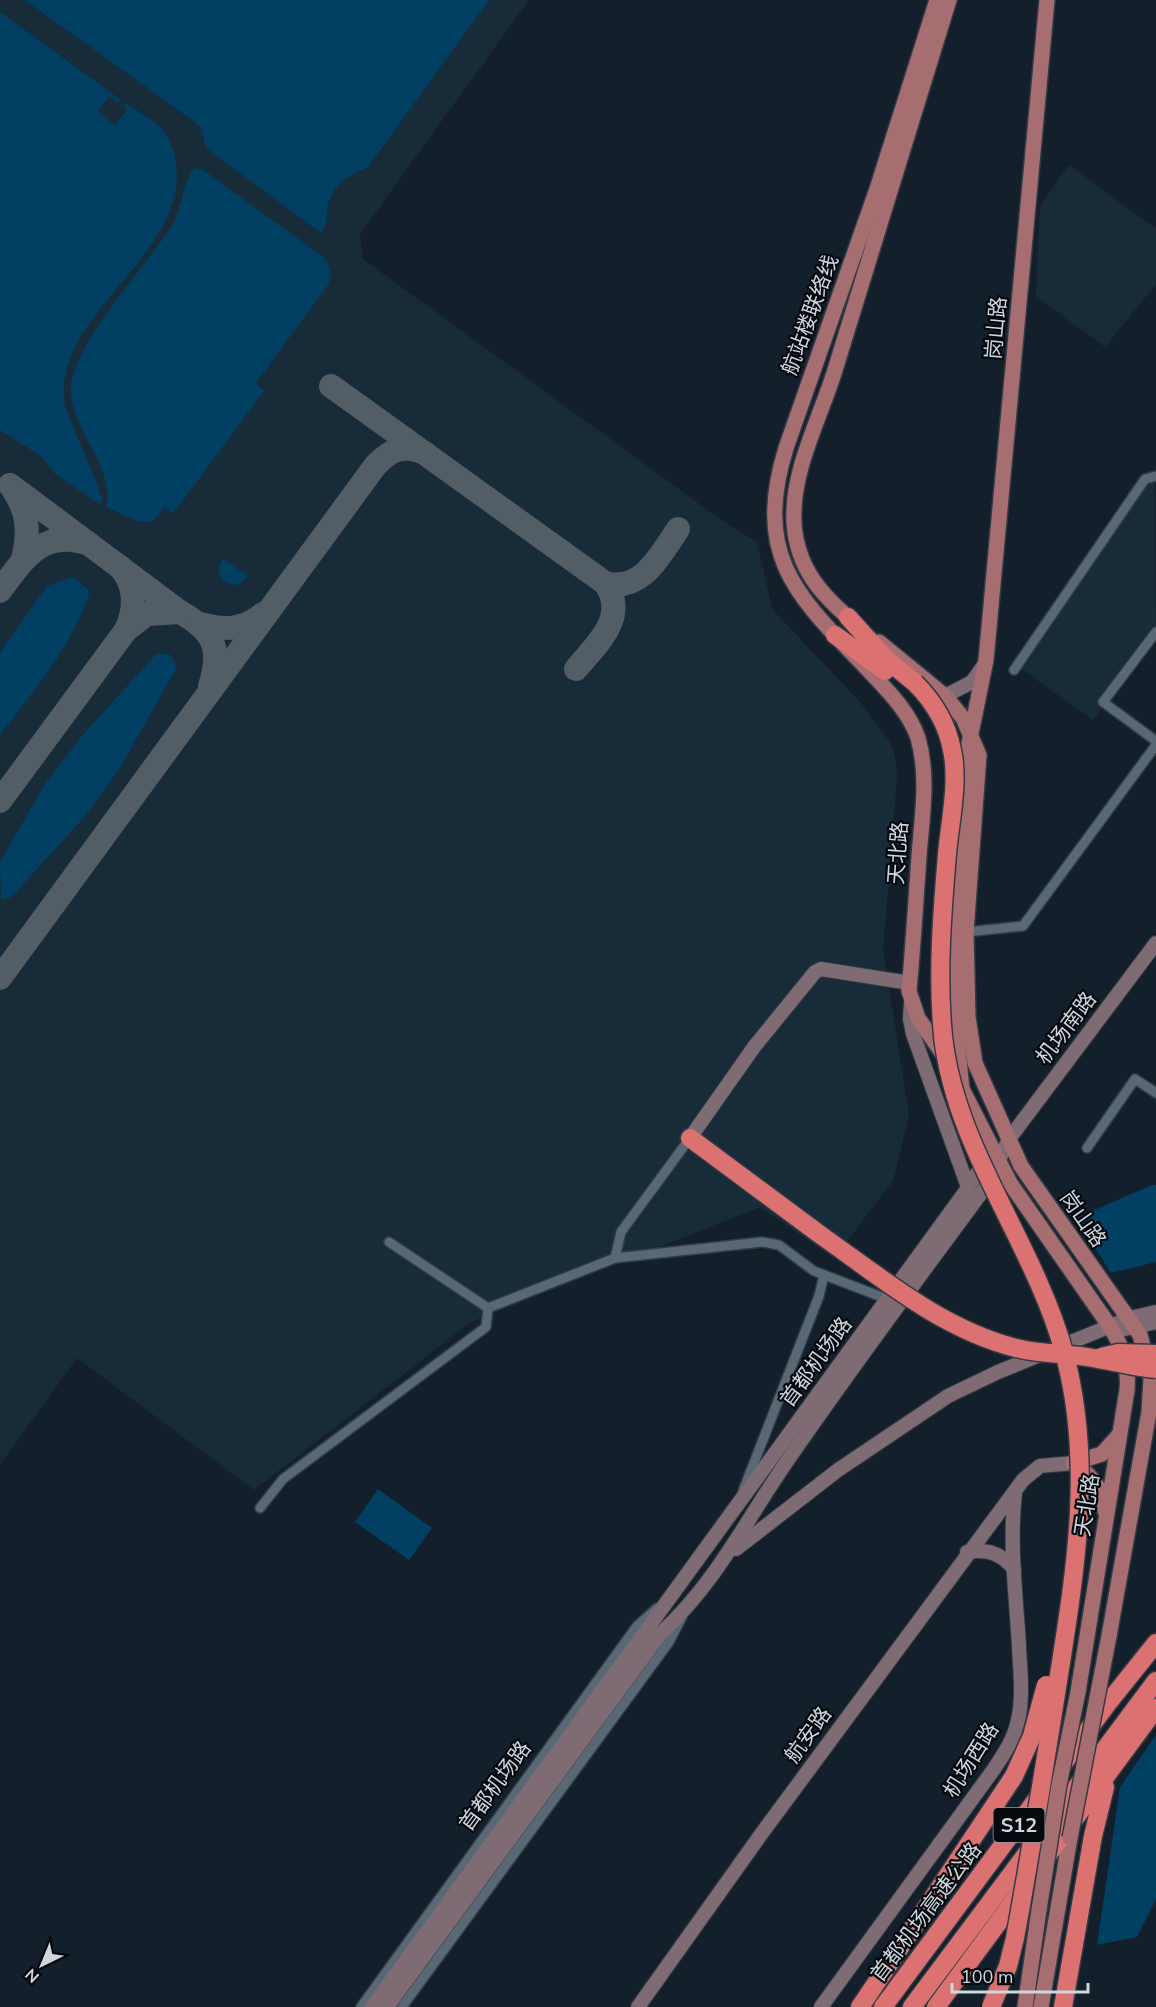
<svg xmlns="http://www.w3.org/2000/svg" width="1156" height="2007" viewBox="0 0 1156 2007" font-family="'Nunito Sans','Noto Sans SC',sans-serif">
	<rect width="100%" height="100%" fill="#13202b"/>
	<!-- built -->
	<g fill="#182b39">
		<polygon points="0,0 529,0 360,234 363,259 720,519 757,542 772,609 860,702 890,742 895,757 897,776 883,950 909,1115 893,1181 834,1258 760,1207 471,1322 254,1490 77,1358 0,1465"/>
		<polygon points="1069,165 1156,229 1156,284 1105,347 1036,296 1040,206"/>
		<polygon points="1155,470 1156,638 1093,720 1013,663"/>
	</g>
	<!-- green -->
	<g fill="#013f63">
		<path d="M25 0H489L368 167C350 175 332 184 328 206 326 217 328 223 321 233L206 148 201 128 196 123Z"/>
		<path d="M0 12 121 100 119 103 109 96 98 112 115 125 127 110 123 107 126 103C137 111 150 118 160 127 169 137 175 151 176 164 188 258 49 314 65 407L98 486 99 494 103 497 101 505 55 474 42 457 0 430Z"/>
		<path d="M195 168 202 169 327 260 331 276 328 285 256 383 264 391 173 514 164 507 153 522 136 521 106 507C115 468 74 433 71 394 68 348 145 268 171 227 183 209 182 181 195 168Z"/>
		<path d="M223 559 248 576 238 585C220 585 214 573 223 559Z"/>
		<path d="M73 577 90 591C73 646 34 690 0 735V652L47 586Z"/>
		<polygon points="157,653 171,655 177,667 120,768 86,815 16,892 9,898 1,900 0,862 45,784 80,738"/>
		<polygon points="1152,1185 1156,1185 1156,1262 1111,1273 1076,1218"/>
		<polygon points="378,1489 432,1528 409,1560 355,1522"/>
		<polygon points="1156,1735 1156,1899 1137,1937 1097,1945 1120,1787"/>
	</g>
	<g fill="none" stroke-linecap="round" stroke-linejoin="round">
		<!-- taxiway -->
		<g stroke="#525d66" stroke-width="24">
			<path d="M331 386 605 583C629 616 597 644 576 669"/>
			<path d="M10 485 180 612C214 631 222 648 210 686"/>
			<path d="M14 491C29 514 29 533 23 559"/>
			<path d="M120 567C136 585 136 609 126 630L147 614 180 612"/>
			<path d="M605 583C642 593 661 554 678 529"/>
			<path d="M0 591C24 558 43 528 89 544"/>
			<path d="M201 624C224 630 243 631 263 614"/>
			<polyline points="0,801 126,630"/>
			<path d="M0 978 375 466C391 449 403 444 425 453"/>
		</g>
		<!-- street casing -->
		<g stroke="#323b44" stroke-width="12">
			<g id="street">
				<polyline points="1156,632 1103,702 1156,741"/>
				<polyline points="1014,670 1145,479 1156,476"/>
				<polyline points="966,932 1023,926 1156,745"/>
				<polyline points="1087,1148 1135,1079 1156,1093"/>
				<polyline points="389,1242 488,1308 615,1258 762,1242 779,1245 814,1271 887,1299"/>
				<polyline points="615,1258 621,1232 690,1138"/>
				<polyline points="743,1491 819,1296 824,1275"/>
				<polyline points="260,1508 283,1479 486,1327 488,1308"/>
				<polyline points="361,2007 637,1626 657,1608"/>
				<polyline points="402,2007 669,1642 682,1617"/>
			</g>
		</g>
		<!-- secondary casing -->
		<g stroke="#323b44" stroke-width="16">
			<g id="secondary">
				<polyline points="945,696 972,682 984,665"/>
				<polyline points="911,1003 910,1019 913,1034 968,1187"/>
				<polyline points="690,1138 754,1047 815,972 821,969 910,983"/>
				<polyline points="1125,1329 1156,1322"/>
				<polyline points="736,1549 838,1470 948,1396 998,1372 1130,1318 1156,1312"/>
				<path d="M967 1552C988 1549 1001 1553 1014 1569"/>
				<polyline points="372,2007 965,1192 987,1158"/>
				<path d="M387 2007 661 1633C718 1581 748 1516 792 1454 855 1363 921 1274 987 1185L1009 1139 1156 943"/>
				<polyline points="638,2007 762,1833 1023,1480 1040,1466 1073,1463"/>
				<path d="M821 2007 994 1769C1003 1755 1013 1741 1017 1724 1024 1699 1020 1671 1019 1646 1016 1595 1009 1543 1015 1493"/>
			</g>
		</g>
		<!-- primary casing -->
		<g stroke="#323b44" stroke-width="18">
			<g id="primary">
				<path d="M937 0 877 189 786 448C751 562 802 600 874 676 891 694 910 714 918 738 929 776 922 817 919 856 916 901 913 946 909 991L918 1018 947 1060"/>
				<path d="M1047 0 986 660 966 758 955 931 954 1009 962 1089 1010 1183 1111 1328C1123 1348 1129 1366 1127 1390L1078 1692"/>
				<path d="M856 624C822 596 797 569 794 523 791 471 820 419 835 370 873 247 911 123 949 0"/>
				<polyline points="879,642 945,696 963,718 979,755 966,932 968,1017 975,1063 1021,1166 1140,1335 1151,1378 1149,1412 1109,1636"/>
				<path d="M1073 1463C1090 1473 1104 1490 1105 1511"/>
				<polyline points="1073,1463 1102,1454 1119,1435"/>
				<polyline points="1025,2007 1039,1910"/>
				<polyline points="1041,2007 1070,1838"/>
			</g>
		</g>
		<!-- highway casing -->
		<g stroke="#323b44" stroke-width="21">
			<g id="highway">
				<polyline points="848,617 886,659 915,683"/>
				<polyline points="835,635 885,671"/>
				<polyline points="690,1138 822,1236"/>
				<polyline points="860,2007 887,1967"/>
				<polyline points="883,2007 1108,1703 1156,1643"/>
				<polyline points="912,2007 1156,1681"/>
				<polyline points="936,2007 1156,1708"/>
				<polyline points="1063,2007 1093,1836 1105,1787"/>
			</g>
		</g>
		<!-- street -->
		<use href="#street" stroke="#586874" stroke-width="9"/>
		<!-- secondary -->
		<use href="#secondary" stroke="#7f6b73" stroke-width="14"/>
		<!-- primary -->
		<use href="#primary" stroke="#a76e72" stroke-width="15"/>
		<!-- highway -->
		<use href="#highway" stroke="#db7271" stroke-width="18"/>
		<!-- primary-bridge casing -->
		<g stroke="#323b44" stroke-width="18" stroke-linecap="butt">
			<g id="primary-bridge">
				<polyline points="1070,1838 1109,1636"/>
				<polyline points="1039,1910 1059,1785 1078,1692"/>
			</g>
		</g>
		<!-- highway-bridge casing -->
		<g stroke="#323b44" stroke-width="21" stroke-linecap="butt">
			<g id="highway-bridge">
				<path d="M915 683C934 702 947 723 952 750 959 782 950 821 947 854 942 914 937 975 943 1036 955 1149 1034 1243 1064 1352 1095 1466 1074 1579 1056 1694 1043 1775 1030 1857 1015 1938L1008 1966 991 2007"/>
				<path d="M822 1236C883 1279 942 1329 1016 1348 1043 1355 1071 1353 1098 1359 1118 1362 1135 1368 1156 1369"/>
				<polyline points="1101,1357 1118,1353 1156,1354"/>
				<polyline points="887,1967 1014,1776 1032,1736 1046,1685"/>
			</g>
		</g>
		<!-- primary-bridge -->
		<use href="#primary-bridge" stroke="#a76e72" stroke-width="15"/>
		<!-- highway-bridge -->
		<use href="#highway-bridge" stroke="#db7271" stroke-width="18"/>
	</g>
	<g text-anchor="middle" stroke-width="4.5" stroke-linejoin="round" paint-order="stroke">
		<!-- shield labels -->
		<rect fill="#05090e" stroke="#9299a0" stroke-width="1.5" x="993.5" y="1808" width="51" height="34" rx="4.5"/>
		<g font-size="20" font-weight="bold" fill="#ced7de">
			<text x="1019" y="1832">S12</text>
		</g>
		<!-- street labels -->
		<g font-size="21" fill="#ced7de" stroke="#05090e">
			<text transform="translate(810 315) rotate(-70)" y="7">航站楼联络线</text>
			<text transform="translate(996 328) rotate(-85)" y="7">岗山路</text>
			<text transform="translate(898 853) rotate(-86)" y="7">天北路</text>
			<text transform="translate(1066 1028) rotate(-53)" y="7">机场南路</text>
			<text transform="translate(1083 1219) rotate(55)" y="7">岗山路</text>
			<text transform="translate(816 1362) rotate(-54)" y="7">首都机场路</text>
			<text transform="translate(1087 1505) rotate(-81)" y="7">天北路</text>
			<text transform="translate(808 1735) rotate(-54)" y="7">航安路</text>
			<text transform="translate(971 1760) rotate(-58)" y="7">机场西路</text>
			<text transform="translate(495 1786) rotate(-54)" y="7">首都机场路</text>
			<text transform="translate(926 1912) rotate(-53)" y="7">首都机场高速公路</text>
		</g>
	</g>
	<!-- north arrow -->
	<g transform="translate(42 1965) rotate(223)" stroke="#05090e" stroke-width="4.5" paint-order="stroke">
	<path d="M0-4.5L10 22L0 15L-10 22Z" fill="#ced7de"/>
	<text y="-9" font-size="16" font-weight="bold" text-anchor="middle" fill="#ced7de">N</text>
	</g>
	<!-- scale -->
	<path d="M952 1983v9h136v-9" fill="none" stroke="#ced7de" stroke-width="3"/>
	<text x="961" y="1983" font-size="18" fill="#ced7de" stroke="#05090e" stroke-width="4.5" paint-order="stroke">100 m</text>
</svg>
